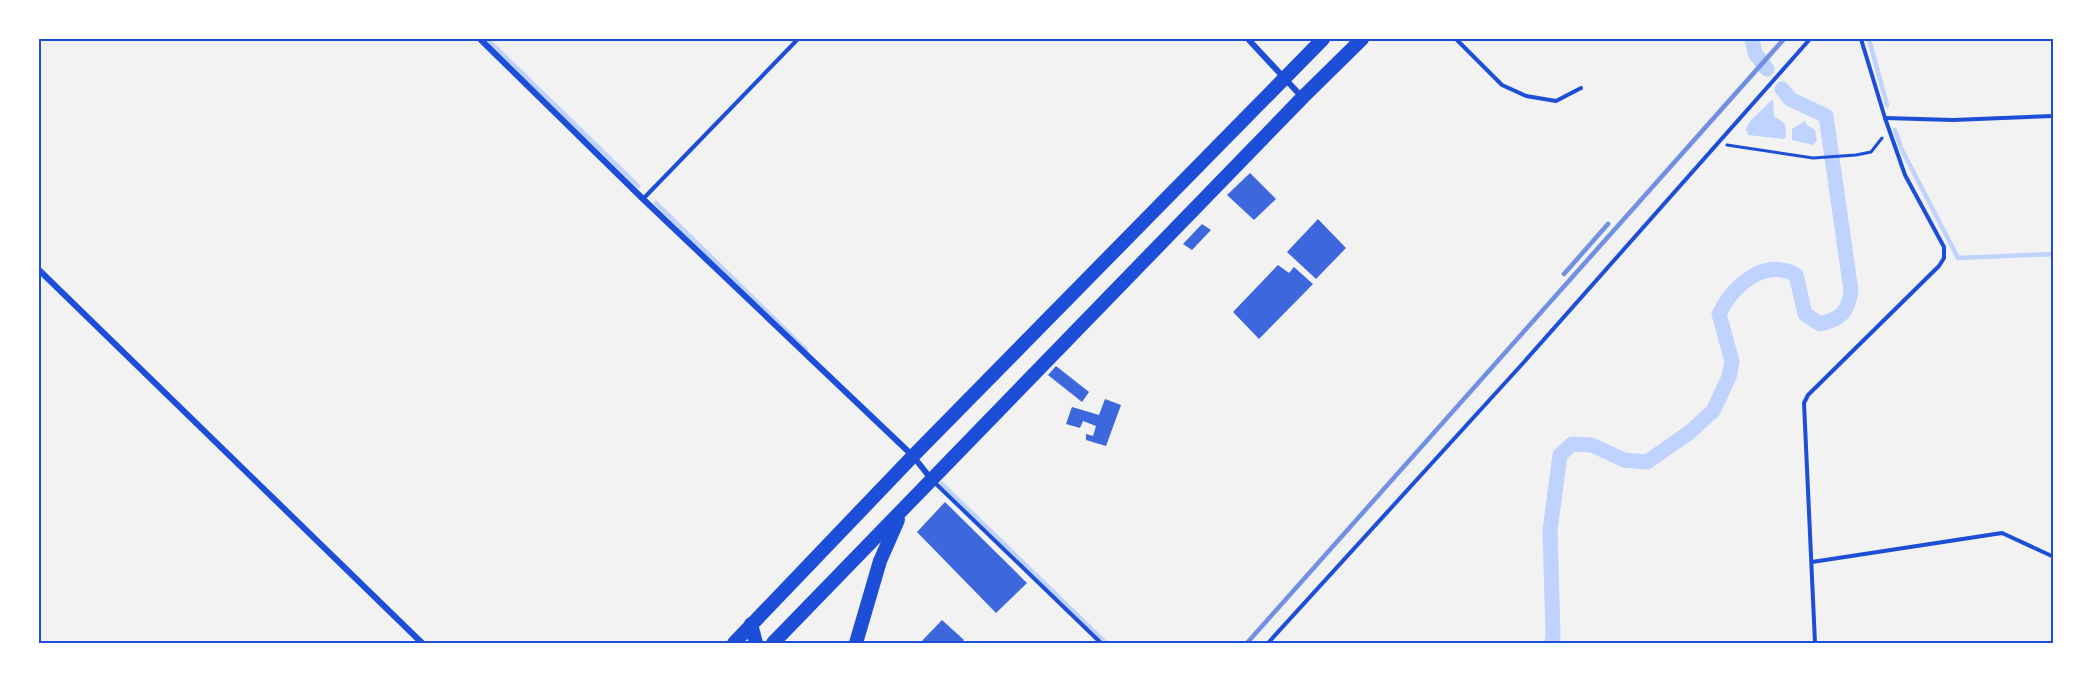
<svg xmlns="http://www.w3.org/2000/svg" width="2093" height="682" viewBox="0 0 2093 682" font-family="'PT Serif',serif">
	<rect width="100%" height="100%" fill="#f2f2f2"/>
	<!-- water -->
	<g fill="#bfd3fe">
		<polygon points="1773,99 1774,116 1785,124 1786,137 1784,139 1748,135 1746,129 1750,121"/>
		<polygon points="1805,121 1807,125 1815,130 1817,141 1813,145 1792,140 1792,129"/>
	</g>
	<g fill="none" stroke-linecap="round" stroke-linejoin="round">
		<!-- stream -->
		<g stroke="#bfd3fe" stroke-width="4.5">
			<polyline points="487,39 638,186"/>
			<polyline points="1869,39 1887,105"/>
			<polyline points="1895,130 1901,148 1958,258 2054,254"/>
			<polyline points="656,203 806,350"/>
			<polyline points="942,484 1106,643"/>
		</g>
		<!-- canal -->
		<g stroke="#bfd3fe" stroke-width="15">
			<polyline points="1752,39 1755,53 1767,69"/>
			<path d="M1552 643 1553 635 1550 530 1560 455 1572 444 1592 445 1624 460 1647 462 1690 432 1713 411 1729 377 1732 361 1719 314C1733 286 1764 257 1796 275L1805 314 1820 324C1841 319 1848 312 1851 291L1826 116 1790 99 1782 89"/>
		</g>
	</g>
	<!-- building -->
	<g fill="#3d67dc">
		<polygon points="1250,173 1276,199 1254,220 1227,195"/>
		<polygon points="1318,219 1346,248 1316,279 1287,252"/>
		<polygon points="1202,224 1211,230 1192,250 1183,244"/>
		<polygon points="1278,265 1289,273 1294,267 1313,284 1259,339 1233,312"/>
		<polygon points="1056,366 1089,392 1082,402 1048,375"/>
		<polygon points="1105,399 1121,405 1106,446 1086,440 1086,434 1093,436 1096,426 1083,421 1080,428 1066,424 1072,407 1099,415"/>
		<polygon points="945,502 1027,583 996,613 917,532"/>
		<polygon points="942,620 964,640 961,643 920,643"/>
	</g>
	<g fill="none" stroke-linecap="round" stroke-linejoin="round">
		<!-- path -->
		<polyline stroke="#1d4ed8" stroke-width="3" points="1727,145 1813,158 1856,155 1871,152 1882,138"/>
		<!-- service -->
		<g stroke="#1d4ed8" stroke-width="4">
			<polyline points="1456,39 1502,85 1526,96 1556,101 1581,88"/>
			<polyline points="1885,118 1953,120 2054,116"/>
			<polyline points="643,199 798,39"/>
			<polyline points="933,481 1101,643"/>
			<polyline points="1812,562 2002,533 2054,557"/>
			<polyline points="1268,643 1525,361 1810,39"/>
			<polyline points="1815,643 1804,403 1808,395 1939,266 1944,258 1944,247 1905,175 1885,118 1861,39"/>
		</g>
		<!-- minor -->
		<g stroke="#1d4ed8" stroke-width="6">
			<polyline points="480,39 643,199 913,456 932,480"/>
			<polyline points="1248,39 1302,97"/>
			<polyline points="39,270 422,643"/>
		</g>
		<!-- primary -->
		<g stroke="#1d4ed8" stroke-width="14">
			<polyline points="751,624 756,643"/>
			<polyline points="734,643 913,456 1323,39"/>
			<polyline points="773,643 1303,97 1362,39"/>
			<polyline points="856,643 880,561 898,520"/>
		</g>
		<!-- rail -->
		<g stroke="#7290e2" stroke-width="4.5">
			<polyline points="1564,274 1608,224"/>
			<polyline points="1247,643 1784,39"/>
		</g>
	</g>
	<!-- border -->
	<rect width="2093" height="682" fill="none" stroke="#ffffff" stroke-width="81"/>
	<rect x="40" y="40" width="2012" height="602" fill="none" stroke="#1d4ed8" stroke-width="2"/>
</svg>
